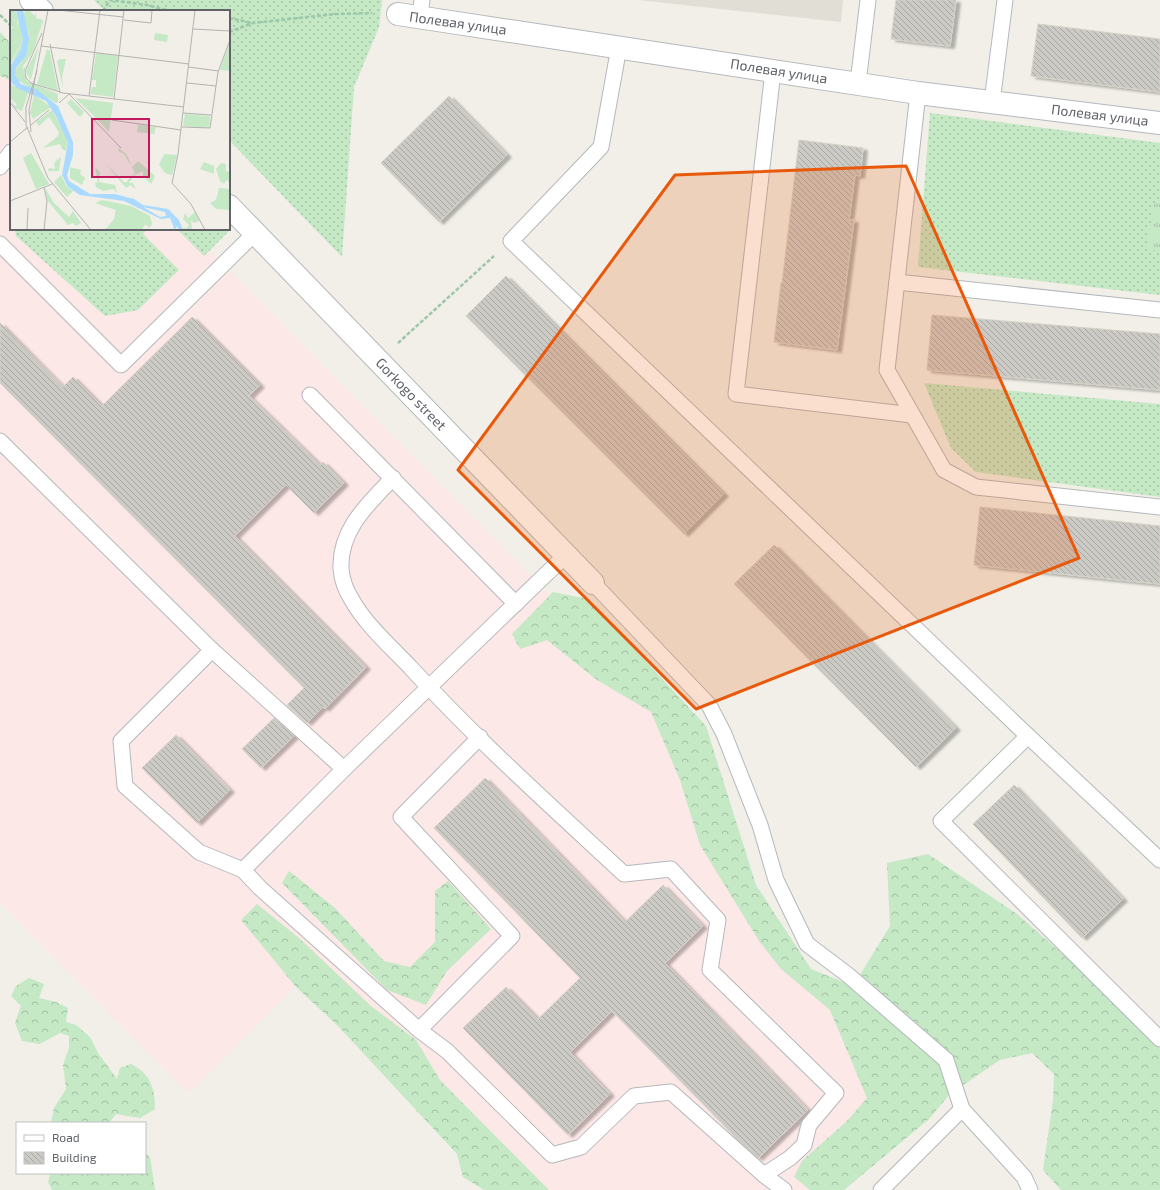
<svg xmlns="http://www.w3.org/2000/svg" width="1160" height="1190" viewBox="0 0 1160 1190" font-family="'Exo 2',sans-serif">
	<defs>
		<pattern id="grass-dots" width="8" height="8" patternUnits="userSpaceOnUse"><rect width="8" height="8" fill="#c5e8c5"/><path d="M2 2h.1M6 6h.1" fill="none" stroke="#a3c0a4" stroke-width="1.8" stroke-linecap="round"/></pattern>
		<pattern id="forest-crowns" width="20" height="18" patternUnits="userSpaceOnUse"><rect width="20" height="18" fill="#c5e8c5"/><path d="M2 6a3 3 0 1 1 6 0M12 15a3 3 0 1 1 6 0" fill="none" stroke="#a3c0a4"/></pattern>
		<pattern id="park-tufts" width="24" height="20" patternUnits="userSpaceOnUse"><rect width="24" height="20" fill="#c5e8c5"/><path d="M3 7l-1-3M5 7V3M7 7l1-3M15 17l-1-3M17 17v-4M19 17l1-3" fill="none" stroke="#a3c0a4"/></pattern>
		<pattern id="building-back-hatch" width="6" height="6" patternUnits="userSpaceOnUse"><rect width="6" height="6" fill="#cccac5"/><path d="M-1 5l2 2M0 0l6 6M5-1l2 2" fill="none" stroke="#a9a8a4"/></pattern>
		<filter id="shadow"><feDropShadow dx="4.5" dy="2.5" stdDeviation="1" flood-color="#0004"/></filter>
	</defs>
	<rect width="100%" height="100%" fill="#f1efe8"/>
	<!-- education -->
	<polygon fill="#e1ded6" points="638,0 843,0 841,22"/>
	<!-- medical -->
	<polygon fill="#fce8e6" points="0,38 11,49 11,229 189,229 553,598 703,751 747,899 912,1095 818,1190 519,1190 309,972 189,1093 0,903"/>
	<!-- grass -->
	<g fill="url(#grass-dots)">
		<polygon points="94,0 382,0 379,27 354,87 342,257 229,140 229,11 105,11"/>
		<polygon points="930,113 1160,143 1160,295 918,267"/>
		<polygon points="15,229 147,229 143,234 179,270 138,310 105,316 16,236"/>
		<polygon points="177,229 228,229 230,230 204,256"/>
		<polygon points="924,383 1160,404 1160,497 976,472 951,448"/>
	</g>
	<!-- forest -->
	<g fill="url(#forest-crowns)">
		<polygon points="0,32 11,44 10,80 0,76"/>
		<polygon points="553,592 588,599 706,726 756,885 811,969 853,986 890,926 887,863 928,854 1017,914 1116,1001 1160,1048 1160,1190 1061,1190 1043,1170 1053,1100 1054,1074 1032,1053 1000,1060 950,1094 929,1119 844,1190 810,1190 794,1177 802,1161 847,1121 867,1098 830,1010 781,969 759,941 700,845 680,780 651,712 597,680 547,640 520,649 512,634"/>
		<polygon points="289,871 335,908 384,961 410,967 435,942 435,891 448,881 491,929 447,971 426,1005 387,990 282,883"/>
		<polygon points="257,904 299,938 371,1006 416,1040 440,1080 549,1190 484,1190 463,1177 457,1154 338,1026 296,987 241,920"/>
		<path d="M29 978 44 984 39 998 56 1002 68 1008 66 1022 76 1025 90 1037 98 1053 117 1079 120 1068 131 1064C150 1073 155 1088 155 1109L140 1118 116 1114 109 1123H51L54 1108 66 1089 63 1065 69 1048V1036L60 1033 40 1044 22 1041 15 1023 21 1006 11 996 16 986Z"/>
		<polygon points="145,1153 150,1157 155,1190 52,1190 48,1182 50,1175 50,1173 145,1173"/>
	</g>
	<!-- park -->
	<polygon fill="url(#park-tufts)" points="1154,203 1160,204 1160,251 1146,249"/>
	<!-- building -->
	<g fill="url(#building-back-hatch)" stroke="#d6d1c6" filter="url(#shadow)">
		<polygon points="896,0 956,0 950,46 891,39"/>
		<polygon points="1038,24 1160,39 1160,92 1031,76"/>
		<polygon points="449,96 507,155 439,222 381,163"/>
		<polygon points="799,140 863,148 860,176 855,175 849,220 854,220 837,350 774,342 781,283 782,283"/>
		<polygon points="506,276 724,494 684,534 466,316"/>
		<polygon points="932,315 1160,334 1160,390 927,370"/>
		<polygon points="192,317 260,385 249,396 320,465 323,462 344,483 314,513 286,485 235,536 366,667 325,709 323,707 307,723 287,705 304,688 0,383 0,323 63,387 73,377 102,406"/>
		<polygon points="980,507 1160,526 1160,584 974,565"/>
		<polygon points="774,545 956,728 916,767 734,584"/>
		<polygon points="274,718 294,736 261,768 242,749"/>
		<polygon points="176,735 230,790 197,823 142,768"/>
		<polygon points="485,778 625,922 663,885 703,926 665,963 808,1110 758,1158 741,1143 612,1011 570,1052 610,1094 568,1135 463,1028 506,987 538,1019 580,978 434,828"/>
		<polygon points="1014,785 1123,899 1082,938 973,824"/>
	</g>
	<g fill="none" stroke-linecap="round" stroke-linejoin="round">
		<!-- lane casing -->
		<g stroke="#b5b8bc" stroke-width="17">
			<g id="lane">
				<polyline points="420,17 422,0"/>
				<polyline points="619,47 601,147 511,241 1028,736"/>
				<polyline points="773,71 736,394 912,415"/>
				<polyline points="858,83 868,0"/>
				<polyline points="918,93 887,370 944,470 976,487 1160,507"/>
				<polyline points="992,102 1005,0"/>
				<polyline points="0,167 11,152"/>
				<polyline points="0,244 121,365 255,233"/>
				<polyline points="897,282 1160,310"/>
				<polyline points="310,395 516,604"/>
				<polyline points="0,441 212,650 344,769"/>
				<path d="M393 478C368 504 339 530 341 569 342 580 346 591 352 600 365 624 392 648 411 668 478 741 552 807 624 874L671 869 718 920 710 970 836 1093 809 1125 804 1145 790 1158 764 1175"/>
				<polyline points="566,555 344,769 243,870 260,888 419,1030 447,1051 552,1155 581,1147 634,1096 671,1092 764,1175 784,1190"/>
				<polyline points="593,583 709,705 724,734 760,825 776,880 807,944 848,975 946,1060 962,1109 1024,1177 1030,1190"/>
				<polyline points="212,650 121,741 125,786 199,852 243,870"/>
				<polyline points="1160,860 1028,736 941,821 1160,1039"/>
				<polyline points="419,1030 512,936 401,817 480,737"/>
				<polyline points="881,1190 962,1109"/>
			</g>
		</g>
		<!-- street casing -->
		<g stroke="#b5b8bc" stroke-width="24">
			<g id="street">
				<polyline points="31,0 42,11"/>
				<polyline points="398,14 918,93 1160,123"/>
				<polyline points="229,206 593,583"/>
			</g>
		</g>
		<!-- path -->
		<g stroke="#9cc7a9" stroke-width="2.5" stroke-dasharray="4 2" stroke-linecap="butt">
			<polyline points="103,11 110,0 147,5 170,11"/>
			<polyline points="187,11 191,11"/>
			<polyline points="0,15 11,26"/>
			<polyline points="229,18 252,23"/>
			<polyline points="229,32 253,23 335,14 372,13"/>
			<polyline points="398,343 494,256"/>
		</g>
		<!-- lane -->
		<use href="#lane" stroke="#fff" stroke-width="15"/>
		<!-- street -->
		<use href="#street" stroke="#fff" stroke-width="22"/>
	</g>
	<!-- marked area -->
	<path fill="#e8590c" fill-opacity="0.2" stroke="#e8590c" stroke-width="3" stroke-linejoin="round" d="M906 166 1079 558 696 709 458 470 675 175Z"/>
	<g text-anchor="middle" stroke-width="3.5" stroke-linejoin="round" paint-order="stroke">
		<!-- street labels -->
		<g font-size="14" fill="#5f6368" stroke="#fff">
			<text transform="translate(458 23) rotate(8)" y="5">Полевая улица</text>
			<text transform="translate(779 71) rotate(9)" y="5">Полевая улица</text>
			<text transform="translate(1100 115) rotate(7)" y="5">Полевая улица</text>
			<text transform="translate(411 394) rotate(46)" y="5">Gorkogo street</text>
		</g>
	</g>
	<!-- overview -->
	<g transform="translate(10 10)">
		<rect width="220" height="220" fill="#f1efe8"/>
		<path d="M6 0 10 11 13 29 11 40 0 57 13 29 7 19 9 10ZM12 0 15 3V1H20L25 6 26 0V8L33 10 31 24 32 10H23L19 16 24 39 18 50 19 46H16L19 25ZM220 32V61L211 60 210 59ZM29 36 21 69 20 70 16 61ZM37 39 40 41 48 81 27 74ZM12 51 8 57 11 65 16 55 14 63 17 71 48 84V92L46 93 6 69 4 62ZM0 71 2 75 18 83 12 101 5 98 0 87 5 96 16 87 0 75ZM24 85 41 97 23 109 20 103ZM65 88 103 93 99 122 83 105ZM128 115 146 117 144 124 127 122ZM21 143 39 174 26 179 13 148ZM35 178 44 193 59 207 63 201 71 213 66 216 63 213 58 215 38 191ZM209 178 220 179V200L206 199 200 193 206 190Z" fill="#c5e8c5"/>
		<path d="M0 0H5L8 7 7 18H11L13 29 1 53 0 20 3 17 0 16ZM21 8 33 10 24 39 21 37 22 30 18 14 23 10ZM19 42 18 50 13 56 14 74 11 71 8 57ZM50 49H56L52 67 53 79 47 51ZM0 75 16 87 9 97 0 87ZM61 89 74 102 70 107 57 93ZM42 100 58 130 56 141 52 139 50 134 33 138 48 126 49 122 39 107 29 116 26 112ZM109 138 117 145 122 157 128 151 145 166 141 174 133 166V161L121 167 125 163 123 159 114 144 108 141ZM21 144 26 161 32 169V176L27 174 16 148ZM154 144 167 145 162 165 155 163 149 155ZM51 147 49 161H38L39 158 45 159 44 153ZM194 152 204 156V164L190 159ZM95 153 114 172H117L120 167 122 169 119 173H123L126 179 120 175 116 178ZM211 153 216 154V161L220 162V175L217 169 214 174 210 171 206 159ZM60 157 71 160 70 164 75 168 72 175 60 168ZM85 157 90 162 89 172 105 175 107 183 103 179 93 181 86 177 85 173 88 172ZM51 165 57 177 63 181 57 187 44 172ZM92 190 121 196 140 206 142 214 139 218 136 214 131 220H95L104 209 106 200 85 193ZM185 202 189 211 184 213 181 210 182 220H173L174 217 176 219 179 215 173 209 175 203 178 208Z" fill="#c5e8c5"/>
		<path d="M86 43 108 46 103 87 80 84 82 77H86V70H82ZM175 104 200 106 199 118 173 116Z" fill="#c5e8c5"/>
		<path d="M145 23 158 25 157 32 144 30Z" fill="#c5e8c5"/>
		<path d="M6 0H12L14 4 19 28 16 46 6 58 5 65 11 74 26 79 48 96 63 132V145L57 165 59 171 80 184H105L124 189 133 195 158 199 169 210 173 220H169L167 216 165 220 160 208 151 209 114 191 70 185 58 177 52 165 58 132 46 106 36 91 7 78 0 71V57L11 40 13 29ZM133 197 155 202 156 206 150 207Z" fill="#aadaff" fill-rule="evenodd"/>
		<path fill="none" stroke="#b3b3b1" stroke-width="1" d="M48 0 113 7M185 0 168 144 162 173 181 194 195 220M114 10 141 13 142 0M183 19 220 21M32 23 15 61 16 68 21 73 53 83 174 97M40 34 50 83M31 36 179 54M178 57 209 61M27 61 16 97V115L38 168 81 220M177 73 206 76M79 86 90 0M104 89 114 0M0 92 15 112M49 93 59 84 111 138M173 103 201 105M102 110 171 120M21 115 39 100M172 117 200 118 208 62 220 30M21 122 19 100 38 0M0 132 18 117M0 191 42 174M17 220 18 198M34 220 37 191 34 177"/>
		<path fill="#c2185b" fill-opacity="0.15" stroke="#c2185b" stroke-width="2" d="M82 109H139V167H82Z"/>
		<rect width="220" height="220" fill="none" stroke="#5f6368" stroke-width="2"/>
	</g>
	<!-- legend -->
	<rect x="16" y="1122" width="130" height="52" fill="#ffffff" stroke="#bfc1c3"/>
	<rect x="24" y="1135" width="20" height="6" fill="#ffffff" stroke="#bfc1c3"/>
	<text x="52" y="1142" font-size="12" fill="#5f6368">Road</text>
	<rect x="24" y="1152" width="20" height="12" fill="url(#building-back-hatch)" stroke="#bfc1c3"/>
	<text x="52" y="1162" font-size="12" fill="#5f6368">Building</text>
</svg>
